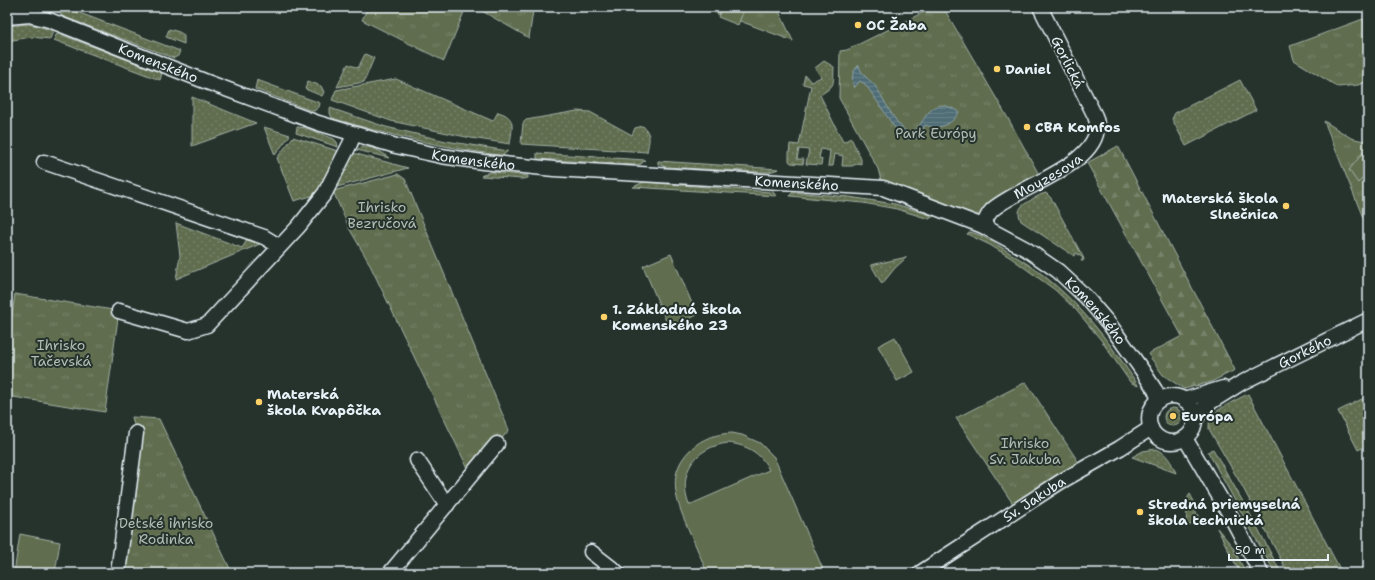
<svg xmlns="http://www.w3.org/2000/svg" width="1375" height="580" viewBox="0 0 1375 580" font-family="'Shantell Sans',sans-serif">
	<defs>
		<pattern id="grass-dots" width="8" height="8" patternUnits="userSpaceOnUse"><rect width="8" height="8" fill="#606e50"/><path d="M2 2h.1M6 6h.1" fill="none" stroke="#77836a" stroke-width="1.8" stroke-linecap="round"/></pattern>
		<pattern id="forest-firs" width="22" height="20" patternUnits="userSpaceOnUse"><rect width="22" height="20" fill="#606e50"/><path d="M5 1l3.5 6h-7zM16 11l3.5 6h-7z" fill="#77836a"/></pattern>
		<pattern id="park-tufts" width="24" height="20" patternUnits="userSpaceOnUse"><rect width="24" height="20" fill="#606e50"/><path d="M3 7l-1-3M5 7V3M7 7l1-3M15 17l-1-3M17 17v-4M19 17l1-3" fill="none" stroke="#77836a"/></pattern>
		<pattern id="water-rules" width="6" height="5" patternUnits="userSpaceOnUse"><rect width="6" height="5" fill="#506d76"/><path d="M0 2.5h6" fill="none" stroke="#69828a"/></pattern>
	</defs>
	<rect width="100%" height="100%" fill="#26332d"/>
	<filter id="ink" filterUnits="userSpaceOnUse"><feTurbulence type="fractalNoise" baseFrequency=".025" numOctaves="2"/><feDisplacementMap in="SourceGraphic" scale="8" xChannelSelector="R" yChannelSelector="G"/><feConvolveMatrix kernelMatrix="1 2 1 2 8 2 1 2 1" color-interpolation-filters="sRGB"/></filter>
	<g filter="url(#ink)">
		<!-- grass -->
		<g fill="url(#grass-dots)" stroke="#a4b0a4">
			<polygon points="58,7 64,7 180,51 178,56 174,58 88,26 62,16 58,10"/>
			<polygon points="28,24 38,26 53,31 50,39 31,37 7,41 7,26"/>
			<polygon points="169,29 179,32 184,35 184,44 166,37"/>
			<polygon points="57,33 162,73 160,80 54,40"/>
			<polygon points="365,54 374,58 364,82 337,87 348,64 358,68"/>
			<path d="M824 61 834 67C833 85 836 85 820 95L843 142 851 138 861 159V164L859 163 852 166H842L843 156 835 154 833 166H828L830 151 821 149 819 158 822 159 821 165 806 164 809 150 799 149 797 159H804L803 164 791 163 789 161V154L790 144 799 145 811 86 803 84 805 75 811 82 821 77 815 68Z"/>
			<path d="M396 79 493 121 498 112C517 117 512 128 510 144L471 138 391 121 332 100 336 90Z"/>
			<polygon points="257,80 320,103 319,107 314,111 309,110 255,89"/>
			<polygon points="1240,80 1256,110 1186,146 1172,119 1175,113"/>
			<polygon points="308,81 321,86 324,92 322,96 305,89"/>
			<polygon points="192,97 256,123 192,146"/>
			<path d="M330 108 386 127 446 141 508 151 503 155H498C442 147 387 135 332 118L330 113Z"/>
			<path d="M577 111 590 112 632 135 635 128 643 126C652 135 649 141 647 152L521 144 523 123 526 120Z"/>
			<polygon points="264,127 290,135 275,155"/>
			<polygon points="297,127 306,128 334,139 337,142 338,147 296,133"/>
			<polygon points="293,137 338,151 338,156 318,194 294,201 277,158"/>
			<path d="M361 147C372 146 381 151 389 158L357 150Z"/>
			<polygon points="353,153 408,168 333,188"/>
			<polygon points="537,153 645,160 641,164 636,165 537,159"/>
			<polygon points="658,161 779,169 769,172 761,172 666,167 658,164"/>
			<polygon points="489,172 494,172 528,176 528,178 522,179 481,176"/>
			<polygon points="644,182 770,192 774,193 776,196 633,187"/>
			<polygon points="793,192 849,197 895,204 934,216 929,219 897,209 863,203 790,196 791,194"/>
			<path d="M1046 193 1051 198 1082 255 1084 259 1083 261H1081L1083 258 1076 253 1074 256 1021 221C1016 209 1021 206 1031 200 1036 197 1041 194 1046 193Z"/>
			<polygon points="176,223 242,248 247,240 253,240 260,244 176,279 180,256"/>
			<path d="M969 232C982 234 996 244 1007 251 1019 259 1032 266 1043 275 1082 305 1111 344 1138 385V386L1130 382 1101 340 1076 310 1055 290 1011 258 990 245 967 234Z"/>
			<polygon points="907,257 895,268 882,284 871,265"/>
			<path d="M1248 394 1342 573H1288L1242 486 1209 429C1209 426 1209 422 1210 419 1212 411 1240 398 1248 394Z"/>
			<polygon points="1368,396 1368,445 1358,450 1338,411"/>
			<circle cx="1173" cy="417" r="9"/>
			<path d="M1156 449C1166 452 1172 463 1176 473L1132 457 1143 451Z"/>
			<polygon points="1190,494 1198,509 1195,511 1200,519 1187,526 1186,524 1188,497"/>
			<polygon points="1217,528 1232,546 1246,573 1240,573"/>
		</g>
		<!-- forest -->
		<g fill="url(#forest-firs)" stroke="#a4b0a4">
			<polygon points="1118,146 1235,370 1211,382 1184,389 1163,375 1148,354 1182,336 1087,163"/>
			<polygon points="1213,449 1254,521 1281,573 1275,573 1208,452"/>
		</g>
		<!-- park -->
		<g fill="url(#park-tufts)" stroke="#a4b0a4">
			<polygon points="368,7 466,7 444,61 362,20"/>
			<polygon points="475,7 532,7 533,11 529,38"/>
			<polygon points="707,7 777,7 793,41 740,21 719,15"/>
			<polygon points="934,7 943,7 1009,120 1042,180 983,226 883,188 878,169 839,98 840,51 847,50"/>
			<polygon points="1363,19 1368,30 1368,81 1358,85 1338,87 1294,60 1290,46"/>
			<polygon points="1324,121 1351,138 1368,142 1368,220 1364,220"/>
			<polygon points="398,174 405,179 509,430 471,475 368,261 349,228 333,191"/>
			<polygon points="15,294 119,311 105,412 7,396 7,349"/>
			<polygon points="1026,382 1083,469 1017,510 956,418"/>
			<polygon points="132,417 159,419 232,573 118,573 136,433"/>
		</g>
		<!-- pitch -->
		<g fill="#606e50" stroke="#a4b0a4" fill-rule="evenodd">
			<polygon points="722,7 745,7 738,25 718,17"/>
			<polygon points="1368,146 1368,172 1358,183 1349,170"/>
			<polygon points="671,254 697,315 669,328 643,266"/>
			<polygon points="895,337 914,372 897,381 878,346"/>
			<path d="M732 433 742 435 760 443 774 457 822 567 823 573H813L812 571 809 573H707C702 560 696 546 690 533 678 505 664 476 690 450 702 438 716 434 732 433ZM728 443C747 445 761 453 769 470L689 505C677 473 695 447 728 443Z"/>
			<polygon points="20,534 60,542 55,573 14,573"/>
		</g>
		<!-- water -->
		<path fill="url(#water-rules)" stroke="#8da2aa" d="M859 65C861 76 870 79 876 87 882 95 899 133 910 132 925 131 926 90 959 112 952 125 939 130 925 125 912 158 893 126 883 110 877 101 871 92 865 84L860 81 854 88C851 79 852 71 859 65Z"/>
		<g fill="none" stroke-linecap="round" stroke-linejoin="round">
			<!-- minor casing -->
			<g stroke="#e8f1f8" stroke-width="17">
				<g id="minor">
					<path id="s1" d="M7 17 30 15 49 20 207 82 318 123 396 146 441 156 483 162 554 169 883 188 983 226 1026 249 1058 271 1086 297 1110 325 1142 370 1155 390 1159 400"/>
					<polyline points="44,162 264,237 279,246"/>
					<path id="s2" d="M983 226C985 221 988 214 992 210 1017 187 1099 165 1097 125 1097 122 1096 119 1095 116L1040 7"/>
					<polyline points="119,311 188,331 207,325 299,226 325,193 350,144 354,134"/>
					<circle cx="1172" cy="419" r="23"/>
					<polyline points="1184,400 1223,388"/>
					<path id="s3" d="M1195 420 1206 405 1241 383 1368 320"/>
					<polyline points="1185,438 1229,513 1261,573"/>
					<polyline points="417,460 447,505"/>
					<polyline points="591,552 618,573"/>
					<polyline points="118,573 136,433"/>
					<polyline points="390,573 497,444"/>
					<path id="s4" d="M920 573 1060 482 1120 448 1151 428"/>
				</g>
			</g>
			<!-- minor -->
			<use href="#minor" stroke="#26332d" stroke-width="14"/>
		</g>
	</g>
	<!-- markers -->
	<g fill="#ffd166" stroke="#26332d" stroke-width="1.5">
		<circle cx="858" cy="25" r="4"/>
		<circle cx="997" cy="69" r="4"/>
		<circle cx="1027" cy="127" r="4"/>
		<circle cx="1286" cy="206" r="4"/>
		<circle cx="604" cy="317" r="4"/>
		<circle cx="259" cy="402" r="4"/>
		<circle cx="1173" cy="416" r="4"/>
		<circle cx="1140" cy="512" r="4"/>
	</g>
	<g text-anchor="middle" stroke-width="4" stroke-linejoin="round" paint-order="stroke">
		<!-- poi labels -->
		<g font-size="14" font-weight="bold" fill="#e8f1f8" stroke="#26332d" text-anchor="start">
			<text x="866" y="30">OC Žaba</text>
			<text x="1005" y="74">Daniel</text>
			<text x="1035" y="132">CBA Komfos</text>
			<text x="1278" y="203" text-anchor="end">Materská škola<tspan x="1278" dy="16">Slnečnica</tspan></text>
			<text x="612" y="314">1. Základná škola<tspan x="612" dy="16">Komenského 23</tspan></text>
			<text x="267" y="399">Materská<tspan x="267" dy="16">škola Kvapôčka</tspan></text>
			<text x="1181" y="421">Európa</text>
			<text x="1148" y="509">Stredná priemyselná<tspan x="1148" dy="16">škola technická</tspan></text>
		</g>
		<!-- street labels -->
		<g font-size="14" fill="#e8f1f8" stroke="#26332d">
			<text transform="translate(1068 62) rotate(63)" y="5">Gorlická</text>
			<text dy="5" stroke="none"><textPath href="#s1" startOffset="160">Komenského</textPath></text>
			<text dy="5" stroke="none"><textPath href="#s1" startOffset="491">Komenského</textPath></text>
			<text dy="5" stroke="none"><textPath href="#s2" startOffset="84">Moyzesova</textPath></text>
			<text dy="5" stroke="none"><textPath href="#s1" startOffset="815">Komenského</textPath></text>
			<text dy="5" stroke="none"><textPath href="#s1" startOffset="1151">Komenského</textPath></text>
			<text dy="5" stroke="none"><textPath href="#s3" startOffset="131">Gorkého</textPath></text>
			<text dy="5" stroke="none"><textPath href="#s4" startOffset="136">Sv. Jakuba</textPath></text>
		</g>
		<!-- park labels -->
		<g font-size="14" fill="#b2bdb5" stroke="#26332d">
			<text x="936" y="138">Park Európy</text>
			<text x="382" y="212">Ihrisko<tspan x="382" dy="16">Bezručová</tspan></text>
			<text x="61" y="350">Ihrisko<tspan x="61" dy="16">Tačevská</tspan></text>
			<text x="1025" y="448">Ihrisko<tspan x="1025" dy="16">Sv. Jakuba</tspan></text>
			<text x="166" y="528">Detské ihrisko<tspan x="166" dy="16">Rodinka</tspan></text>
		</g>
	</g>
	<!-- margin -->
	<rect width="1375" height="580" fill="none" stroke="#26332d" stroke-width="24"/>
	<rect x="12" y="12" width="1351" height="556" fill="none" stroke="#e8f1f8" stroke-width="1.5" filter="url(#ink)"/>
	<!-- scale -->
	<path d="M1229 554v6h99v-6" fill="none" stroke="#e8f1f8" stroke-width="2"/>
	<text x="1235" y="554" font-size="12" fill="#e8f1f8" stroke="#26332d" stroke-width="3" paint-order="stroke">50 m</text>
</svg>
